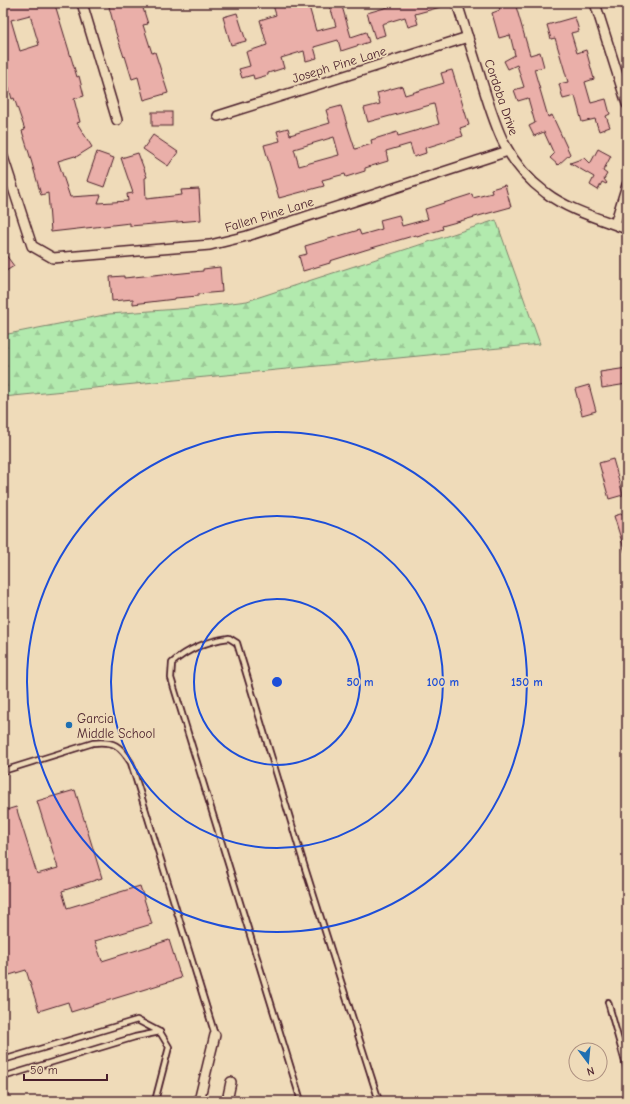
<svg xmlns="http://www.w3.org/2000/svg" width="630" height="1104" viewBox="0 0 630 1104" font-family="'Comic Neue',sans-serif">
	<defs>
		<pattern id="forest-firs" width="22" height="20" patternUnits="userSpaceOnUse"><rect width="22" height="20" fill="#b2eaae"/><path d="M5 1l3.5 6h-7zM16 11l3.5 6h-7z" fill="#9bc896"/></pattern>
	</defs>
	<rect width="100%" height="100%" fill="#efdbb9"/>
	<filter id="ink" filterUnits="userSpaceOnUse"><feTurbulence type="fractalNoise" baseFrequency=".025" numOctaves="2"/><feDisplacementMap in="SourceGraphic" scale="8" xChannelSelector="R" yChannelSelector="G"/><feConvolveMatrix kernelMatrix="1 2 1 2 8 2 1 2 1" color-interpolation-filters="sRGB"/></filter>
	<g filter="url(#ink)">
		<!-- forest -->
		<polygon fill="url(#forest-firs)" stroke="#7e846c" points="496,220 540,344 3,397 3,335 109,314 192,308 247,301"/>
		<!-- building -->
		<g fill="#eaafa9" stroke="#4a1f2b" fill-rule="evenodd">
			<path d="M3 3H54L56 8 77 77 79 76 84 96 74 99 80 122 77 123 92 147 76 157 75 156 58 161 70 197 101 195 98 203 128 201 127 194 133 193 121 158 138 153 147 177 145 178 146 199 182 195 181 190 199 189 201 220 130 226V223L51 232 48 193 41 195 29 153 22 131 25 130 14 98 12 99 5 74 3 75ZM30 15 39 45 20 51 11 20Z"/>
			<polygon points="108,3 136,3 137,7 142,5 148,24 143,25 152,53 155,52 168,93 144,100 138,77 132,79 125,56 124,57 116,33"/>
			<polygon points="282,3 308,3 316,31 336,26 329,3 341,3 351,37 366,32 369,42 341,51 338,40 314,47 317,58 306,61 304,51 281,58 284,68 268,73 268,75 254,79 253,75 242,78 239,69 250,66 246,52 267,45 260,20 276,15 273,5"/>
			<polygon points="402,3 444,3 444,6 415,14 418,24 408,27 405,17 382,24 385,35 375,38 367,13"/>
			<polygon points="498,3 515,3 530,55 540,52 544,67 534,69 548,117 552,115 570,154 558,165 550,158 554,154 544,132 534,136 529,126 535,123 528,98 518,101 514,90 524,87 517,65 508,69 504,61 515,55 510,35 499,38 492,13 500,10"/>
			<polygon points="237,13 246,41 231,45 223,17"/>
			<polygon points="575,17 579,31 571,33 577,53 586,50 594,79 585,82 591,103 606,99 610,114 606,116 610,127 599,131 595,119 582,122 575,96 563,99 559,84 568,82 555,38 551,39 547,25"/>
			<path d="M452 70 469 125 460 128 463 136 425 148 426 153 414 157 410 144 386 151 388 161 365 168V171L346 177 345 174 322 180 324 186 279 198 264 145 280 141 277 131 288 128 290 135 330 123 326 110 341 106 355 149 372 144 371 140 397 132 398 136 439 124 434 104 368 122 364 108 380 104 377 93 391 89 402 86 405 95 444 83 441 73ZM334 137 339 155 299 166 294 149Z"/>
			<rect x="152" y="112" width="20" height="14"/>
			<polygon points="153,135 178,152 168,166 143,149"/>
			<polygon points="598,149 611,156 603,171 607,174 604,179 607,183 606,184 602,182 598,190 590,185 594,177 570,163 584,158 590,164"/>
			<polygon points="97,152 114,158 104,187 87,181"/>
			<polygon points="505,185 511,207 442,226 443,229 417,237 416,235 365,250 330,261 330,263 303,271 299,256 307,254 305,246 359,230 361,235 382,229 380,220 399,215 402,226 428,219 425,209 472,194 473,198 492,193 491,189"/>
			<polygon points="3,251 14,266 3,273"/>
			<polygon points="220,267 222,292 198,294 198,296 175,298 175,299 133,304 133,299 112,301 110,277 124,276 124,278 173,273 173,274 203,271 203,269"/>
			<polygon points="627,368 627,384 602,388 600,372"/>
			<polygon points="589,385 596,411 582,415 575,389"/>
			<polygon points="613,459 623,495 609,499 599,463"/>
			<polygon points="627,512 627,551 625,552 614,516"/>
			<polygon points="75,790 102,878 62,891 67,908 140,886 152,924 95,941 102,961 169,940 181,978 71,1012 68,1002 39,1011 26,970 3,977 3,811 16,807 37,874 58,868 37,801"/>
		</g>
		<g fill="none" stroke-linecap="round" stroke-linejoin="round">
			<!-- lane casing -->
			<g stroke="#4a1f2b" stroke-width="8">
				<g id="lane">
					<path d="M3 771 93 743C114 741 120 745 131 763L215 1035"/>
					<polyline points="608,1002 627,1069"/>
					<polyline points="3,1060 137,1020 160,1032 169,1047 155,1101"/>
					<polyline points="3,1077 135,1037 160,1032"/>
					<path d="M301 1101 171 678 172 663C189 648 207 641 229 638L237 643 305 868 379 1101"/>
				</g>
			</g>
			<!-- street casing -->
			<g stroke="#4a1f2b" stroke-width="12">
				<g id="street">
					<polyline points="82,3 117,120"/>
					<path d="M457 3C465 28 473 53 481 79 495 125 505 163 546 193 568 210 601 219 627 229"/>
					<polyline points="595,3 627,104"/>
					<polyline points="218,116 468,37"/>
					<polyline points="3,157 32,246 53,258 210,245 247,236 508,151"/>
					<polyline points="615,224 627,185"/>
					<polyline points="199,1101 215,1035"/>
					<polyline points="227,1101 231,1082"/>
				</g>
			</g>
			<!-- lane -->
			<use href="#lane" stroke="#efdbb9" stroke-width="4.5"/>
			<!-- street -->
			<use href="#street" stroke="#efdbb9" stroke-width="9"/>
		</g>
	</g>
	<!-- distance rings -->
	<g fill="none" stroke="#1d4ed8" stroke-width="2">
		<circle cx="277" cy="682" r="83"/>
		<circle cx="277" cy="682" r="166"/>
		<circle cx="277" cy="682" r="250"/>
	</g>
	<!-- markers -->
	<circle fill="#1f6fb2" stroke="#efdbb9" stroke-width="1.5" cx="69" cy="725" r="4"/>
	<g text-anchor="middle" stroke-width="3.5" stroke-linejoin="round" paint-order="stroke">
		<!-- street labels -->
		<g font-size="13" fill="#4a1f2b" stroke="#efdbb9">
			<text transform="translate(339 64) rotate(-17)" y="5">Joseph Pine Lane</text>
			<text transform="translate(502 97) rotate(71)" y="5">Cordoba Drive</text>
			<text transform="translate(269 214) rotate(-17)" y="5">Fallen Pine Lane</text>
		</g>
		<!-- poi labels -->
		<g font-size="13" fill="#4a1f2b" stroke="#efdbb9" text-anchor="start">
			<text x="77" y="723">Garcia<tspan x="77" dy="15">Middle School</tspan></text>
		</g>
	</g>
	<circle cx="277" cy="682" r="6" fill="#1d4ed8" stroke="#efdbb9" stroke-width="2"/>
	<g font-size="12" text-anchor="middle" font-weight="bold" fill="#1d4ed8" stroke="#efdbb9" stroke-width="3.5" stroke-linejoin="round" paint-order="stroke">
		<text x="360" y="686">50 m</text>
		<text x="443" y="686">100 m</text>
		<text x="527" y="686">150 m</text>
	</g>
	<!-- margin -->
	<rect width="630" height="1104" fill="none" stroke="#efdbb9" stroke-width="16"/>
	<rect x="8" y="8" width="614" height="1088" fill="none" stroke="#4a1f2b" stroke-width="1.5" filter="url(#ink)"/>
	<!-- north arrow -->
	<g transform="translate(588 1062) rotate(164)"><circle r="19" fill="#efdbb9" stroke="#ad9080"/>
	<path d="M0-3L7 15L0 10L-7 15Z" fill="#1f6fb2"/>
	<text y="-6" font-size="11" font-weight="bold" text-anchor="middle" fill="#4a1f2b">N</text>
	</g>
	<!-- scale -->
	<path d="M24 1074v6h83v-6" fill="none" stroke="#4a1f2b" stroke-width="2"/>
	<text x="30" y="1074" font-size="12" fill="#4a1f2b" stroke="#efdbb9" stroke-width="3" paint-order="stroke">50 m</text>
</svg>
